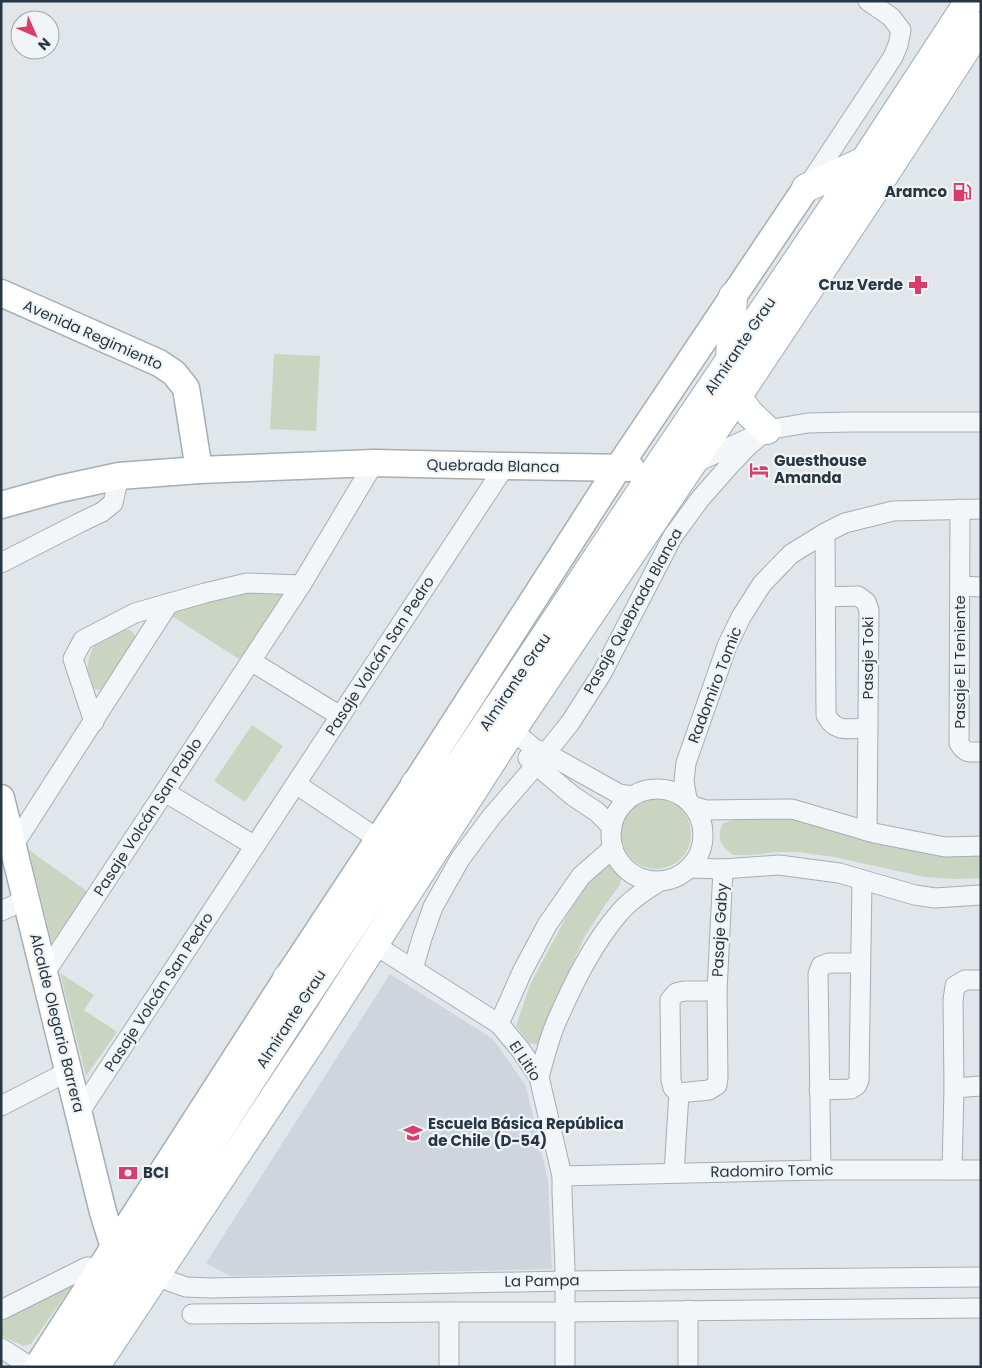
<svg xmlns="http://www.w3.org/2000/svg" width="982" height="1368" viewBox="0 0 982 1368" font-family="Poppins,sans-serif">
	<rect width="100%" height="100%" fill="#e0e6ea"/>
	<!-- built -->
	<polygon fill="#ced5dc" points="390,974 493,1039 526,1086 548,1180 552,1269 230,1276 206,1263"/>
	<!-- green -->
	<g fill="#c9d5c1">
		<polygon points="274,354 320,356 316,431 270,429"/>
		<path d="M251 591 287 592 242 661 172 616C181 603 234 595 251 591Z"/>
		<path d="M125 629C132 630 134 633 136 639L106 690C77 692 88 659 94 644Z"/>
		<polygon points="252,725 283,746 245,802 214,781"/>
		<circle cx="656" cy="834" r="35"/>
		<path d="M744 817H797L981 855V878L954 879 925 877 834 857 797 852H778L752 855H733C720 846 716 837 723 823Z"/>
		<polygon points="29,850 88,892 52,942"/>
		<polygon points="609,862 615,863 620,869 622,875 620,885 605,905 584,938 546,1024 544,1035 537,1044 529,1043 516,1026 530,985 573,904 593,875"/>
		<polygon points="60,973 94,995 84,1010 117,1032 86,1076"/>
		<polygon points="68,1286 72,1286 31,1344 24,1346 1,1336 1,1323 9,1316"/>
	</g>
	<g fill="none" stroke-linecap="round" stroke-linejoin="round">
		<!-- street casing -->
		<g stroke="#a5aeb5" stroke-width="21">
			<g id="street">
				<polyline points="807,187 893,57 898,45 901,30 891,17 868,1"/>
				<polyline points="695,463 767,430 784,427 808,423 850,422 981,422"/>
				<path d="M960 509 959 743C965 754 970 752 981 752"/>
				<path d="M825 533 826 715C836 734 849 728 868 728"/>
				<polyline points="1,563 79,523 102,512 113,503 119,476"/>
				<polyline points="960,586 981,587"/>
				<polyline points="825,597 858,596 866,602 869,610 867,831"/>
				<polyline points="251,661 340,716"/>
				<polyline points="94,722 73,659 83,640 135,613 205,593 247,583 301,585"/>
				<polyline points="512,730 535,749 546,753 619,794 632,796"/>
				<polyline points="528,758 573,796 597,812 612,827"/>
				<polyline points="296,784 378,839"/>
				<circle cx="657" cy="835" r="46"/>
				<polyline points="165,792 255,846"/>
				<polyline points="687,799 684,781 686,763 727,646 741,617 762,584 791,554 825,533 845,523 893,511 981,509"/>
				<polyline points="693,806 706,810 792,809 874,833 945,847 981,846"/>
				<polyline points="13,846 169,603"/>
				<polyline points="689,868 723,869 779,865 839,873 915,895 935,898 981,895"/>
				<polyline points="1,911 27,899"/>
				<polyline points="375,945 499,1024 520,1049 539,1077 562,1176 562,1192 565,1268 565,1367"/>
				<polyline points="413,969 422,938 433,907 460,859 492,816 537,764 570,723 602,673 673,536 700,499 729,466 748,446 767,430"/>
				<polyline points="45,973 301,585 374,463"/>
				<polyline points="499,1024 522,972 547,925 581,876 613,848"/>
				<path d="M539 1077C544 1060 548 1042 555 1025 572 986 592 944 620 912 631 899 646 890 660 881"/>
				<polyline points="954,1088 981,1086"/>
				<polyline points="819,1090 851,1089 857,1085 859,1080 862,880"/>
				<polyline points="679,1093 709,1090 717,1085 718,1078 717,991 723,869"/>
				<polyline points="1,1106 69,1071"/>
				<polyline points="79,1113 505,466"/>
				<polyline points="821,1170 818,974 821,966 829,963 860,963"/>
				<polyline points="952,1170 954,1088 953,1000 955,986 965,980 981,980"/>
				<polyline points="674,1173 679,1093 673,1088 671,1080 670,1000 676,993 684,991 717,991"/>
				<polyline points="562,1176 821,1170 981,1170"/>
				<polyline points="155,1276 186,1287 211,1288 565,1281 981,1277"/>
				<polyline points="1,1310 87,1267 101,1268"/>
				<polyline points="688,1310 688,1367"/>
				<polyline points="449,1312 449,1367"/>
				<polyline points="192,1314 449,1312 564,1312 981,1308"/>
				<polyline points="1,1348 31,1367"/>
			</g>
		</g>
		<!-- secondary casing -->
		<g stroke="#a5aeb5" stroke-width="29">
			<g id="secondary">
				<polyline points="1,293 159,363 174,373 186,388 199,470"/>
				<polyline points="1,505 59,489 119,476 199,470 374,463 505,466 631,468"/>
				<polyline points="1,798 103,1212 114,1248"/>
				<polyline points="37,1367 287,978 415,784 618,468 806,188"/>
			</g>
		</g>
		<!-- primary casing -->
		<g stroke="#9facb7" stroke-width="30">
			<g id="primary">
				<polyline points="806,188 864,161"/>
				<polyline points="730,360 733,296"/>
				<polyline points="737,397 750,414 767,430"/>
				<polyline points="415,784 458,767"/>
				<polyline points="287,978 290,1020"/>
				<polyline points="66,1367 290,1020 646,484 865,160 969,1"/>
				<polyline points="95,1367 317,1033 512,730 737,397 870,197 981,26"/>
			</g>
		</g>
		<!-- street -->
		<use href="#street" stroke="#f3f6f8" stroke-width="19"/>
		<!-- secondary -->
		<use href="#secondary" stroke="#fff" stroke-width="26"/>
		<!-- primary -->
		<use href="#primary" stroke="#fff" stroke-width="28"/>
	</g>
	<!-- icons -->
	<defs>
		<g id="fuel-bare" transform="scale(1.5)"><path d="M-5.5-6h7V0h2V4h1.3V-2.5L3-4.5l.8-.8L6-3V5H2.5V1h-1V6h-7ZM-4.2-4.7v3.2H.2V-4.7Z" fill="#d83d6d" stroke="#f0f4f7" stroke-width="2.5" paint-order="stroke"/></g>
		<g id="pharmacy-bare" transform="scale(1.5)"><path d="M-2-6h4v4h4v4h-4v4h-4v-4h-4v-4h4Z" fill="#d83d6d" stroke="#f0f4f7" stroke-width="2.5" paint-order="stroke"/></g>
		<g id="hotel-bare" transform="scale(1.5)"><path d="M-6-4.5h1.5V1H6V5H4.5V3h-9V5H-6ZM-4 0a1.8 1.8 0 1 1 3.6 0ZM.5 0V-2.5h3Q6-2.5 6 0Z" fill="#d83d6d" stroke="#f0f4f7" stroke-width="2.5" paint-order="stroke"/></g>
		<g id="school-bare" transform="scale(1.5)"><path d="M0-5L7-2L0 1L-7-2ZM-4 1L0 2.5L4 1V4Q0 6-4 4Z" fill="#d83d6d" stroke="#f0f4f7" stroke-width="2.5" paint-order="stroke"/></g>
		<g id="bank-bare" transform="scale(1.5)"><path d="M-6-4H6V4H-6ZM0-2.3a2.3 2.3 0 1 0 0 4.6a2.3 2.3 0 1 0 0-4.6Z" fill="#d83d6d" stroke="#f0f4f7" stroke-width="2.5" paint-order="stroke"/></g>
	</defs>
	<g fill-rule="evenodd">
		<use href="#fuel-bare" x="962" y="192"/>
		<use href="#pharmacy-bare" x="918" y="285"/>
		<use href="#hotel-bare" x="759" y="470"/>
		<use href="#school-bare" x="413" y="1133"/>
		<use href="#bank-bare" x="128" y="1173"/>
	</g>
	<g text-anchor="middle" stroke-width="4.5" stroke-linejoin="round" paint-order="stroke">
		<!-- poi labels -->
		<g font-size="15" font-weight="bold" fill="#273643" stroke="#f0f4f7" text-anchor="start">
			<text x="947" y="197" text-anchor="end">Aramco</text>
			<text x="903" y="290" text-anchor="end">Cruz Verde</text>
			<text x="774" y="466">Guesthouse<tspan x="774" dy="17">Amanda</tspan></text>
			<text x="428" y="1129">Escuela Básica República<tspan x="428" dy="17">de Chile (D-54)</tspan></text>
			<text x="143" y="1178">BCI</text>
		</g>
		<!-- street labels -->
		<g font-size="15" fill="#273643" stroke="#f0f4f7">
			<text transform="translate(93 335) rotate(24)" y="5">Avenida Regimiento</text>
			<text transform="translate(740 346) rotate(-56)" y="5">Almirante Grau</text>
			<text transform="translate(493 466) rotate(1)" y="5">Quebrada Blanca</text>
			<text transform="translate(633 611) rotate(-61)" y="5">Pasaje Quebrada Blanca</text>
			<text transform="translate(380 656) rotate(-57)" y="5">Pasaje Volcán San Pedro</text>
			<text transform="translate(868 658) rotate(-90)" y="5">Pasaje Toki</text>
			<text transform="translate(960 662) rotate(-90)" y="5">Pasaje El Teniente</text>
			<text transform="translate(515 682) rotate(-56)" y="5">Almirante Grau</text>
			<text transform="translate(715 685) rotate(-69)" y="5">Radomiro Tomic</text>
			<text transform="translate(148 817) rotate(-57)" y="5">Pasaje Volcán San Pablo</text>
			<text transform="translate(720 930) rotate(-87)" y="5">Pasaje Gaby</text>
			<text transform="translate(159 992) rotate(-57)" y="5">Pasaje Volcán San Pedro</text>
			<text transform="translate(291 1019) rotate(-57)" y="5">Almirante Grau</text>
			<text transform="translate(57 1023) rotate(76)" y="5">Alcalde Olegario Barrera</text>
			<text transform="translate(525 1061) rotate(57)" y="5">El Litio</text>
			<text transform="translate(772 1171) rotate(-1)" y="5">Radomiro Tomic</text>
			<text transform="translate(542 1281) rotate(-1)" y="5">La Pampa</text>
		</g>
	</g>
	<!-- border -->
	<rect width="982" height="1368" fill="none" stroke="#273643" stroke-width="5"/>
	<!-- north arrow -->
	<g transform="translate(35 35) rotate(135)"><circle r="24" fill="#f0f4f7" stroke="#a0a8af"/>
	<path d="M0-4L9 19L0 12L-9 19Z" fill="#d83d6d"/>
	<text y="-8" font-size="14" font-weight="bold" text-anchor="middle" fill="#273643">N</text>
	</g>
</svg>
